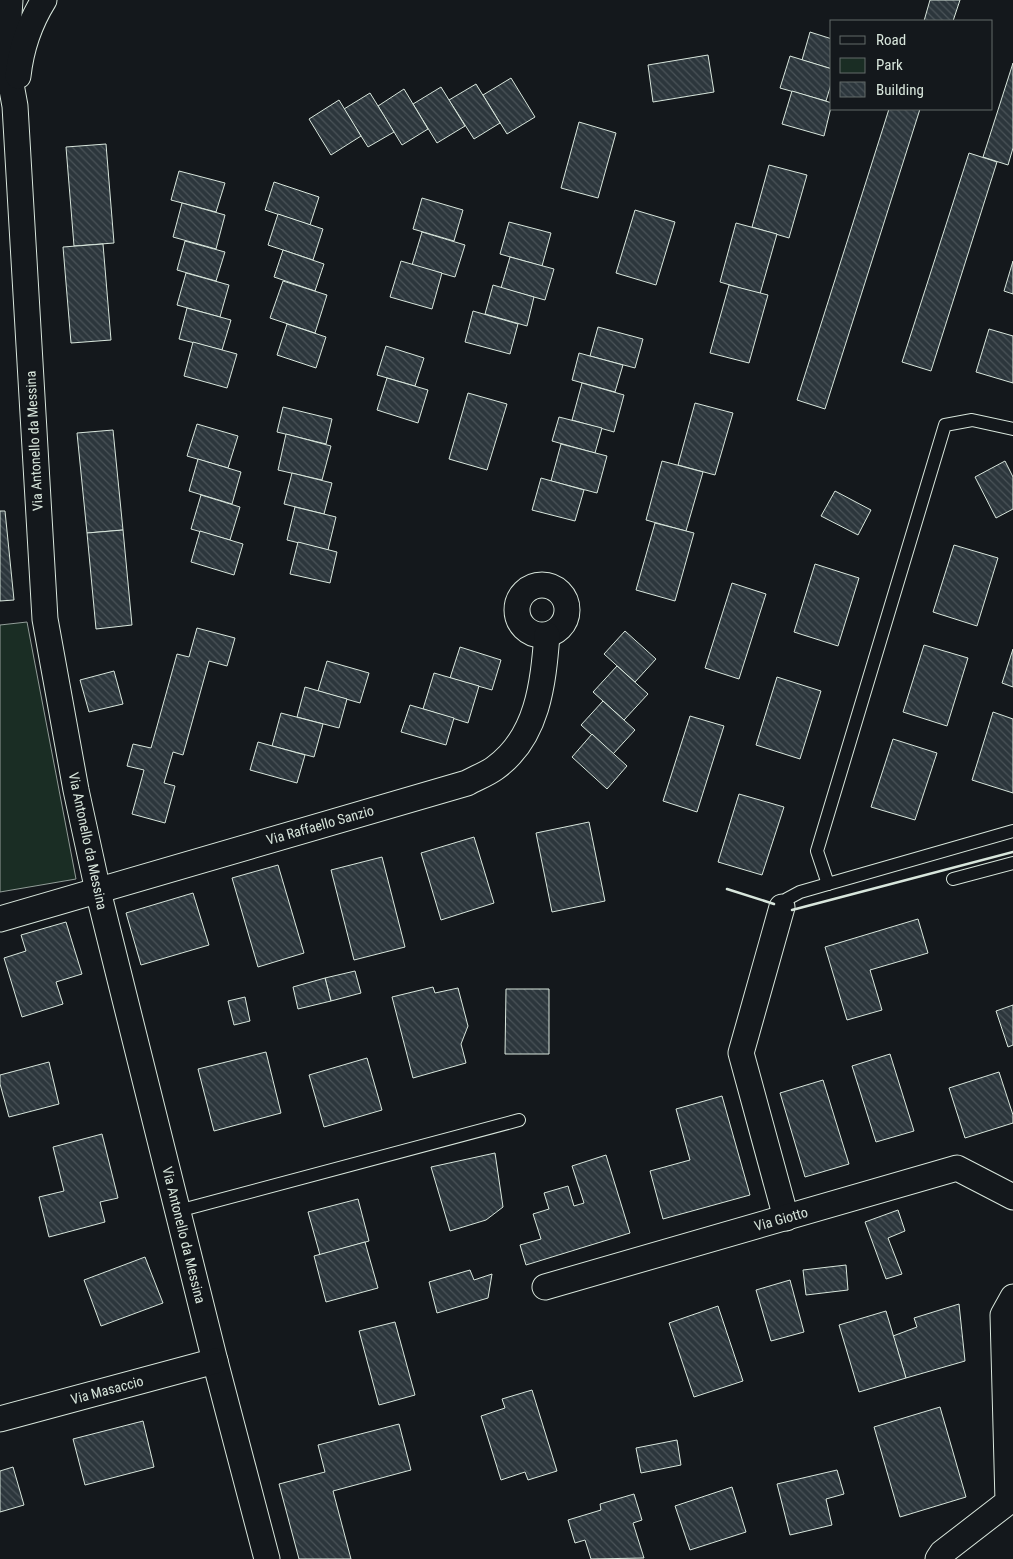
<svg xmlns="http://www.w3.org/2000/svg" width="1013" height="1559" viewBox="0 0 1013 1559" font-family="'Roboto Condensed',sans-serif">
	<defs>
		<pattern id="building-back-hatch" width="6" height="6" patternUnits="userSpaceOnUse" patternTransform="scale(1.25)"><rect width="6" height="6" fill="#2c363c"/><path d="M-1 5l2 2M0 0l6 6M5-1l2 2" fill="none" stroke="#4a5358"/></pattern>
	</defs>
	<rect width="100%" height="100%" fill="#14181c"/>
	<!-- green -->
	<polygon fill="#1a2d24" stroke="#939e99" points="27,622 76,879 0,892 0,625"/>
	<!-- building -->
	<g fill="url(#building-back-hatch)" stroke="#d8e6dc">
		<polygon points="930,0 960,0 953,21 924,21"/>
		<polygon points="810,32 832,39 832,69 802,60"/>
		<polygon points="708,55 714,92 653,102 648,65"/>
		<polygon points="790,56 832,69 832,81 826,101 780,88"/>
		<polygon points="1013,63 1013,148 1008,165 983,157"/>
		<polygon points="511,78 535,117 507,134 483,95"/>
		<polygon points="476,84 500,123 474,139 449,100"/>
		<polygon points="441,87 465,126 437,143 413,104"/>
		<polygon points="404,89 428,129 402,145 378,106"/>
		<polygon points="792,91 832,103 824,136 782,124"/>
		<polygon points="370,93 394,132 368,147 344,109"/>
		<polygon points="339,100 361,136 331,155 309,119"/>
		<polygon points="889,109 920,109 825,409 797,400"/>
		<polygon points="579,122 616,133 598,198 561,188"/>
		<polygon points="106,144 114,243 74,246 66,147"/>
		<polygon points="969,153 997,162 931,371 902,362"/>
		<polygon points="769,165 807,175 789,238 752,227"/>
		<polygon points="179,171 225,183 216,212 171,200"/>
		<polygon points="274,182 319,197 310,225 265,210"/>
		<polygon points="422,198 463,210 454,241 413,229"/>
		<polygon points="182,203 225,215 216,249 173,237"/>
		<polygon points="635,210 675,222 656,285 616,273"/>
		<polygon points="278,214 323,229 313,260 268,245"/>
		<polygon points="509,222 551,233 542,266 500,254"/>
		<polygon points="736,223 777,234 760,294 720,282"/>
		<polygon points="422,232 465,245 455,277 412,265"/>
		<polygon points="185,241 225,252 216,281 177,270"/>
		<polygon points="103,244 111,340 71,343 63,247"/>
		<polygon points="283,250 324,264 315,291 274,277"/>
		<polygon points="510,257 554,269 545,300 501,288"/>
		<polygon points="401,261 442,273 432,309 390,297"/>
		<polygon points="1013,261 1013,294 1004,291"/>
		<polygon points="186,273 229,285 220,317 177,305"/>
		<polygon points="283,281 327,295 315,333 270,318"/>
		<polygon points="493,285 534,297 527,326 485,314"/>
		<polygon points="729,285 768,295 749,363 710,353"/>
		<polygon points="187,308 231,320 222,350 179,339"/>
		<polygon points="473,311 518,324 510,354 465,342"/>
		<polygon points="287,324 326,337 316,368 277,355"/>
		<polygon points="598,327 643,339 635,368 590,356"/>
		<polygon points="989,329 1013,336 1013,383 976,372"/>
		<polygon points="193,342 237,354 227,388 184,376"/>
		<polygon points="386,346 424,358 415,386 377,375"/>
		<polygon points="579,353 623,365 615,392 572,380"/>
		<polygon points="387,378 428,390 418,423 377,410"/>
		<polygon points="582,383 624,395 614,432 572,420"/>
		<polygon points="468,393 507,404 487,470 449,459"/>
		<polygon points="695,403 733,413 715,475 678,465"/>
		<polygon points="283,407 332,419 326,444 277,432"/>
		<polygon points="559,417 602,428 595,453 552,441"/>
		<polygon points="197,424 238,436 228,468 187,456"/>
		<polygon points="113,430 123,530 87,533 77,433"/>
		<polygon points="286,434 331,446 322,480 278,470"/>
		<polygon points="561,444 607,456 597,493 551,481"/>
		<polygon points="198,459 241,472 232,504 189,491"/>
		<polygon points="662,461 703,472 686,531 646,520"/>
		<polygon points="1005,461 1013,477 1013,509 996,518 975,477"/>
		<polygon points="292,473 332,483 324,514 284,504"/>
		<polygon points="541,478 584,490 575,521 532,510"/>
		<polygon points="835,491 871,510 858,535 821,516"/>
		<polygon points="201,495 240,507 230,540 191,529"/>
		<polygon points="295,507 336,517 328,550 287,540"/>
		<polygon points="0,511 5,511 14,600 0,601"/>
		<polygon points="655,523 694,533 675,601 636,590"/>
		<polygon points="123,530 132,625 96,629 87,533"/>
		<polygon points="200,531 243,544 234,575 191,562"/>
		<polygon points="298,542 337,552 330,583 290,574"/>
		<polygon points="954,545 998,558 977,626 933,612"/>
		<polygon points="815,564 859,578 838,646 794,632"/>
		<polygon points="732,583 766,594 739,679 705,668"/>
		<polygon points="197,628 235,638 227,666 209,661 183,755 173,752 164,783 175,786 165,823 132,814 144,770 127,766 133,744 151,748 177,654 189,657"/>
		<polygon points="625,631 656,659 635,682 604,654"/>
		<polygon points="924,645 968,658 947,726 903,712"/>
		<polygon points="460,647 501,660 492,690 450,678"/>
		<polygon points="1013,649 1013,687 1002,683"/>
		<polygon points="327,661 369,673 360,703 318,691"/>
		<polygon points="617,666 648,694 624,720 593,692"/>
		<polygon points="114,671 123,704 89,712 80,680"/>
		<polygon points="434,673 479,686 468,723 423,709"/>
		<polygon points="777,677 821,691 800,759 756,745"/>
		<polygon points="305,687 347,699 339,728 297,717"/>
		<polygon points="603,701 635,730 613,754 581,725"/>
		<polygon points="410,705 454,718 446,745 401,732"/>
		<polygon points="993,712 1013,719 1013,793 972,780"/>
		<polygon points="281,713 323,724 314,757 272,746"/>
		<polygon points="690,716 724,726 697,812 663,801"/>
		<polygon points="592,734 627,766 607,789 572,757"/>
		<polygon points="893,739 937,753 915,820 871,807"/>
		<polygon points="258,742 305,755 297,783 250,770"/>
		<polygon points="739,794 784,807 762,875 718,862"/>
		<polygon points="589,822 605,901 552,912 536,833"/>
		<polygon points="474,837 494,903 441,920 421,853"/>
		<polygon points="382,857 405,947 354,960 331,870"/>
		<polygon points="278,865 304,953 258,967 232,878"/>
		<polygon points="193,893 209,945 141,965 126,913"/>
		<polygon points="918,919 928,953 870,970 882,1010 847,1020 825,947"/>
		<polygon points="66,922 82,974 56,982 63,1004 22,1017 4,958 26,951 21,935"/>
		<polygon points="355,971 361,993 331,1001 325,978"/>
		<polygon points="325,978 331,1001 298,1009 293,987"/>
		<polygon points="433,987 435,993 458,988 468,1026 461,1044 466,1063 413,1078 392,997"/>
		<polygon points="506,989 549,989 549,1054 505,1054"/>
		<polygon points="245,997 250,1021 234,1025 228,1001"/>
		<polygon points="1013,1005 1013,1045 1008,1047 996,1011"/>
		<polygon points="266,1052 281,1113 214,1131 198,1069"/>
		<polygon points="890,1054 914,1131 876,1142 852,1066"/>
		<polygon points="367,1058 382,1110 324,1127 309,1075"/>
		<polygon points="49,1062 59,1104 9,1117 0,1084 0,1075"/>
		<polygon points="999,1072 1013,1115 1013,1123 965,1138 949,1088"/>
		<polygon points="823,1080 849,1164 805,1177 780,1093"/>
		<polygon points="722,1096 750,1195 663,1219 650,1171 690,1160 676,1109"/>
		<polygon points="102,1134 118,1198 100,1202 105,1222 49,1237 39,1197 64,1191 53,1147"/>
		<polygon points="495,1153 503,1207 486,1220 450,1231 431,1167"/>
		<polygon points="606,1155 630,1233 526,1265 520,1245 541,1239 533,1214 549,1209 544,1193 568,1186 574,1206 584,1203 572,1166"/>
		<polygon points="358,1199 369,1241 320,1255 308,1212"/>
		<polygon points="898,1210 905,1231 888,1238 902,1274 886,1279 865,1222"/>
		<polygon points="365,1242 378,1288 326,1302 314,1256"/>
		<polygon points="145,1257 163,1303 101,1326 84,1280"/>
		<polygon points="846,1265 848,1290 806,1295 803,1270"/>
		<polygon points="470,1270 474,1280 492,1274 488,1298 437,1313 429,1282"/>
		<polygon points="790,1280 804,1332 771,1341 756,1290"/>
		<polygon points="959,1304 965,1361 906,1378 893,1336 917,1327 914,1318"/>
		<polygon points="718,1306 743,1381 694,1397 669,1323"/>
		<polygon points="886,1311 906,1378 859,1392 839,1325"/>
		<polygon points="395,1322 415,1395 379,1405 359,1331"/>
		<polygon points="532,1390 557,1471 528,1480 525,1472 501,1480 481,1416 505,1408 502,1399"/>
		<polygon points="940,1407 966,1497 900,1517 874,1427"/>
		<polygon points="143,1421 154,1467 85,1485 73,1439"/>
		<polygon points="399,1424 411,1470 333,1491 351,1559 299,1559 279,1484 325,1472 318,1445"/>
		<polygon points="677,1440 681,1465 641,1473 636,1448"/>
		<polygon points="13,1467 24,1505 0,1512 0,1471"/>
		<polygon points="837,1470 844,1494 826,1499 832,1525 790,1535 777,1484"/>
		<polygon points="732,1487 746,1532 690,1550 675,1506"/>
		<polygon points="634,1494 642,1520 633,1523 644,1558 591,1559 585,1540 575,1543 568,1520 601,1510 600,1504"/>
	</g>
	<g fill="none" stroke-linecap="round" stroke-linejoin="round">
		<!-- service casing -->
		<g stroke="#d8e6dc" stroke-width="14">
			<g id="service">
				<polyline points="953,879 1013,863"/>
				<polyline points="828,884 817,851 945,425 972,420 1013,429"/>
				<polyline points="782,907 787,899 800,892 1013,831"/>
				<polyline points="178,1211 519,1120"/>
			</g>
		</g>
		<!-- minor casing -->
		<g stroke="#d8e6dc" stroke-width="27">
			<g id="minor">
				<polyline points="10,0 6,57 15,106 45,619 76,790 98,891 215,1361 267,1559"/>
				<path d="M18 76C21 49 29 24 44 0"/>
				<circle cx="542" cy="610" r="25"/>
				<polyline points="782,907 741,1053 786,1218"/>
				<path d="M0 919 467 783C476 778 487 774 495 768 538 737 543 684 547 635"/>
				<polyline points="545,1287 957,1168 1013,1197"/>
				<polyline points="0,1419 215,1361"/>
				<polyline points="938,1559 942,1553 1008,1502 1003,1315 1013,1297"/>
			</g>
		</g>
		<!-- service -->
		<use href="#service" stroke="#14181c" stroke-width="12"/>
		<!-- minor -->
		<use href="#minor" stroke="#14181c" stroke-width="25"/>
		<!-- wall -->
		<g stroke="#d8e6dc" stroke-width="2.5">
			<polyline points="727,889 774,904"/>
			<polyline points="792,910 1013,852"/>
		</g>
	</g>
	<g text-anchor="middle" stroke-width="4" stroke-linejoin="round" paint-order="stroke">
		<!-- street labels -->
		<g font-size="14" fill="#d8e6dc" stroke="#14181c">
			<text transform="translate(34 441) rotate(-93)" y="5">Via Antonello da Messina</text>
			<text transform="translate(320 825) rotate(-16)" y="5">Via Raffaello Sanzio</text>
			<text transform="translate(88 841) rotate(78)" y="5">Via Antonello da Messina</text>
			<text transform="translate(781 1219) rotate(-16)" y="5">Via Giotto</text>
			<text transform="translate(184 1235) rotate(76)" y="5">Via Antonello da Messina</text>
			<text transform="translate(107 1390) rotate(-15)" y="5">Via Masaccio</text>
		</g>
	</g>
	<!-- legend -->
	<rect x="830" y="20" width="162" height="90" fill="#14181c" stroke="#626a69"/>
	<rect x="840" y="36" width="25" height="8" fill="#14181c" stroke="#626a69"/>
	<text x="876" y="45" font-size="15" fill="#d8e6dc">Road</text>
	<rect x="840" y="58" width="25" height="15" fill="#1a2d24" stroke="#626a69"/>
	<text x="876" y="70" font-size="15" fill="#d8e6dc">Park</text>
	<rect x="840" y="82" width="25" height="15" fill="url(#building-back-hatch)" stroke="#626a69"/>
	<text x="876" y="95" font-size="15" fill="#d8e6dc">Building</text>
</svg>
